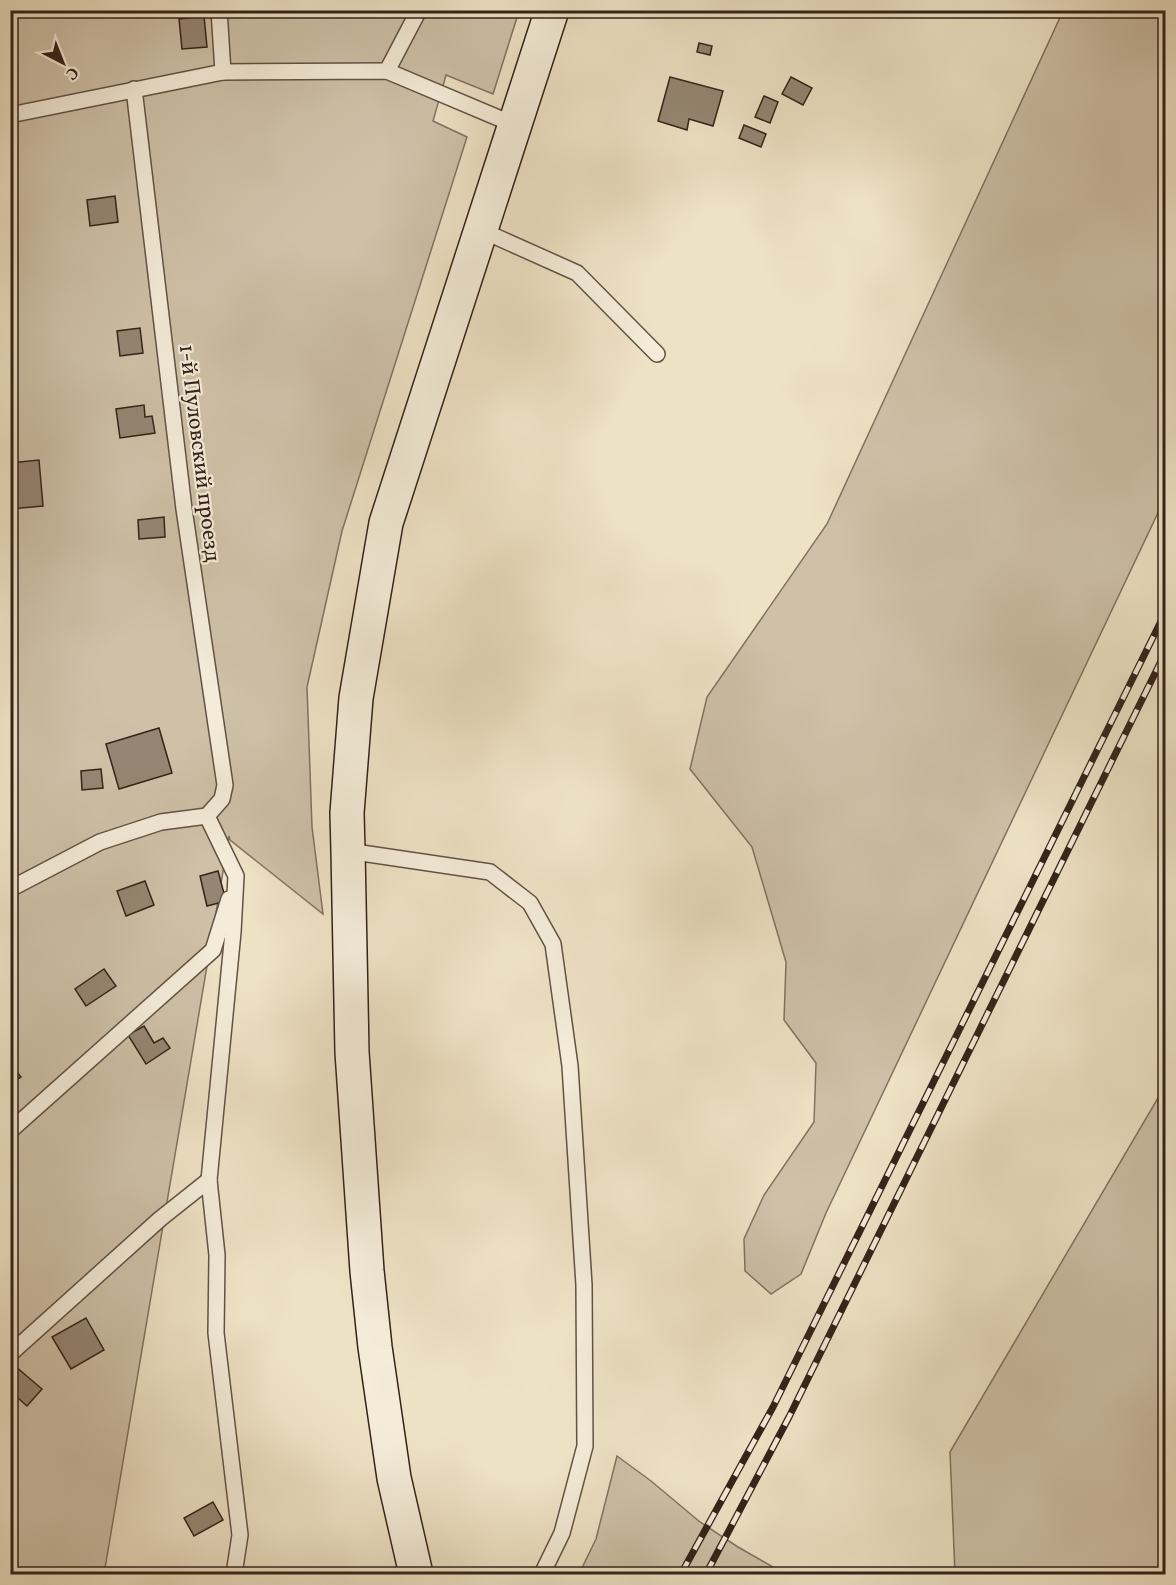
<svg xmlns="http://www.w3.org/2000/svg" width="1176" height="1585" viewBox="0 0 1176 1585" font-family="Vollkorn,serif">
	<rect width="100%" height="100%" fill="#eee2c5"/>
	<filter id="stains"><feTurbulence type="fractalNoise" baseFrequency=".00333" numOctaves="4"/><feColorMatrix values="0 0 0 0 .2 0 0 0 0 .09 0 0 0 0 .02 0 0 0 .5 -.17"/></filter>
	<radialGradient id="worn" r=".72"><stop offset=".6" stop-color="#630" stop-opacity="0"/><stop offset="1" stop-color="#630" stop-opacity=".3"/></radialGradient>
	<!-- green -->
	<g fill="#cec1a8" stroke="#817261" stroke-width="1.5">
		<polygon points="11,11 519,11 493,94 446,75 433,121 467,137 342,531 307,687 312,827 323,914 230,840 229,836 104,1574 11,1574"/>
		<polygon points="1063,11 1165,11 1165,498 826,1213 801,1274 771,1294 745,1271 744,1239 764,1195 814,1122 816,1063 784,1020 786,962 752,847 690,769 707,697 827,524"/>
		<polygon points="1165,1086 1165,1557 1155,1574 955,1574 950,1452"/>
		<polygon points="617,1456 651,1481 700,1522 738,1547 780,1571 783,1574 579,1574 596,1539"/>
	</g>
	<!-- building -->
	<g fill="#958673" stroke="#34221a" stroke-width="1.5">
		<polygon points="204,16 207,47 182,49 179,19"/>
		<polygon points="699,43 712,46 710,55 697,52"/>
		<polygon points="670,77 723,91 713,126 689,119 687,130 658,121"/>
		<polygon points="791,77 812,88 803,105 782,94"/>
		<polygon points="764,96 778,102 770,123 755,117"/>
		<polygon points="744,125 766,134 761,147 739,138"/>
		<polygon points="115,196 118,222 90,226 87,200"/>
		<polygon points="140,328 143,353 120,356 117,331"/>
		<polygon points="144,405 145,417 152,416 155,433 120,438 116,409"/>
		<polygon points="39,460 43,506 10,509 10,463"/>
		<polygon points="164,517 165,537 139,539 138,520"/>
		<polygon points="159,728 172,773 119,789 106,744"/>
		<polygon points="101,769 103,788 82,790 81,771"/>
		<polygon points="218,871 226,901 207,906 200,876"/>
		<polygon points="145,881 154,905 126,916 117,891"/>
		<polygon points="104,969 116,986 86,1006 75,989"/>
		<polygon points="144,1026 154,1043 163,1038 170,1048 146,1064 128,1035"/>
		<polygon points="10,1063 21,1077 10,1084"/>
		<polygon points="86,1318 104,1350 71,1369 52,1337"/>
		<polygon points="15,1366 42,1389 27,1406 10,1391 10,1370"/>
		<polygon points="213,1502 223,1520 194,1536 184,1518"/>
	</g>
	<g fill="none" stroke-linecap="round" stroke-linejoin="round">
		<!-- service casing -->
		<g stroke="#625245" stroke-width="18">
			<g id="service">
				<polyline points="219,10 223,72"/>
				<polyline points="387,71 419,10"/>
				<polyline points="134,89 184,509 225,785 222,799 207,816"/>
				<polyline points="10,115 223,72 387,71 515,125"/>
				<polyline points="481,230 577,273 657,354"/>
				<polyline points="207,816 236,876 233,932 209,1180 217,1255 216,1333 240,1535 234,1574"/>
				<polyline points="348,851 490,872 530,903 553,944 570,1066 584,1285 585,1446 562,1533 542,1574"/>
				<polyline points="10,889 100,842 161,822 207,816"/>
				<polyline points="10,1131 213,950 229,899"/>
				<polyline points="10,1354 160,1219 209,1180"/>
			</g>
		</g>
		<!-- secondary casing -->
		<g stroke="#34221a" stroke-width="36">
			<polyline id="secondary" points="416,1574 394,1478 375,1347 367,1271 352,1052 348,851 347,813 356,698 386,523 552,10"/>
		</g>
		<!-- service -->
		<use href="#service" stroke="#f4ecd9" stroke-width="15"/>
		<!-- secondary -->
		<use href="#secondary" stroke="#f4ecd9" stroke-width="33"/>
		<!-- rail casing -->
		<g stroke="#34221a" stroke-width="7">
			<g id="rail">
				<polyline points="681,1574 773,1407 1166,611"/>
				<polyline points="706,1574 789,1417 1166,651"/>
			</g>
		</g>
		<!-- rail -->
		<use href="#rail" stroke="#f4ecd9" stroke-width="4.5" stroke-dasharray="14" stroke-linecap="butt"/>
	</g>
	<g text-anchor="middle" stroke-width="4.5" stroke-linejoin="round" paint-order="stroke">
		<!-- street labels -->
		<g font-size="22" fill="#34221a" stroke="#f4ecd9">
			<text transform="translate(201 453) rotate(83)" y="8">1-й Пуловский проезд</text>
		</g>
	</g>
	<!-- margin -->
	<rect width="1176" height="1585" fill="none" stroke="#eee2c5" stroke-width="36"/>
	<rect x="12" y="12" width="1152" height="1561" fill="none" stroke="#34221a" stroke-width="3"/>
	<rect x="18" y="18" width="1140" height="1549" fill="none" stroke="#34221a" stroke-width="1.5"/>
	<!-- north arrow -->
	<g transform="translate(63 63) rotate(138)" stroke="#f4ecd9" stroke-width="4.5" paint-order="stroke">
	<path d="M0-4.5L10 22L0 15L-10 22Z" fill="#34221a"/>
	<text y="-9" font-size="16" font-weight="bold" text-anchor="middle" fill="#34221a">С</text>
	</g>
	<rect width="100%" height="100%" filter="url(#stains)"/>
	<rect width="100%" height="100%" fill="url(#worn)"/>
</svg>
